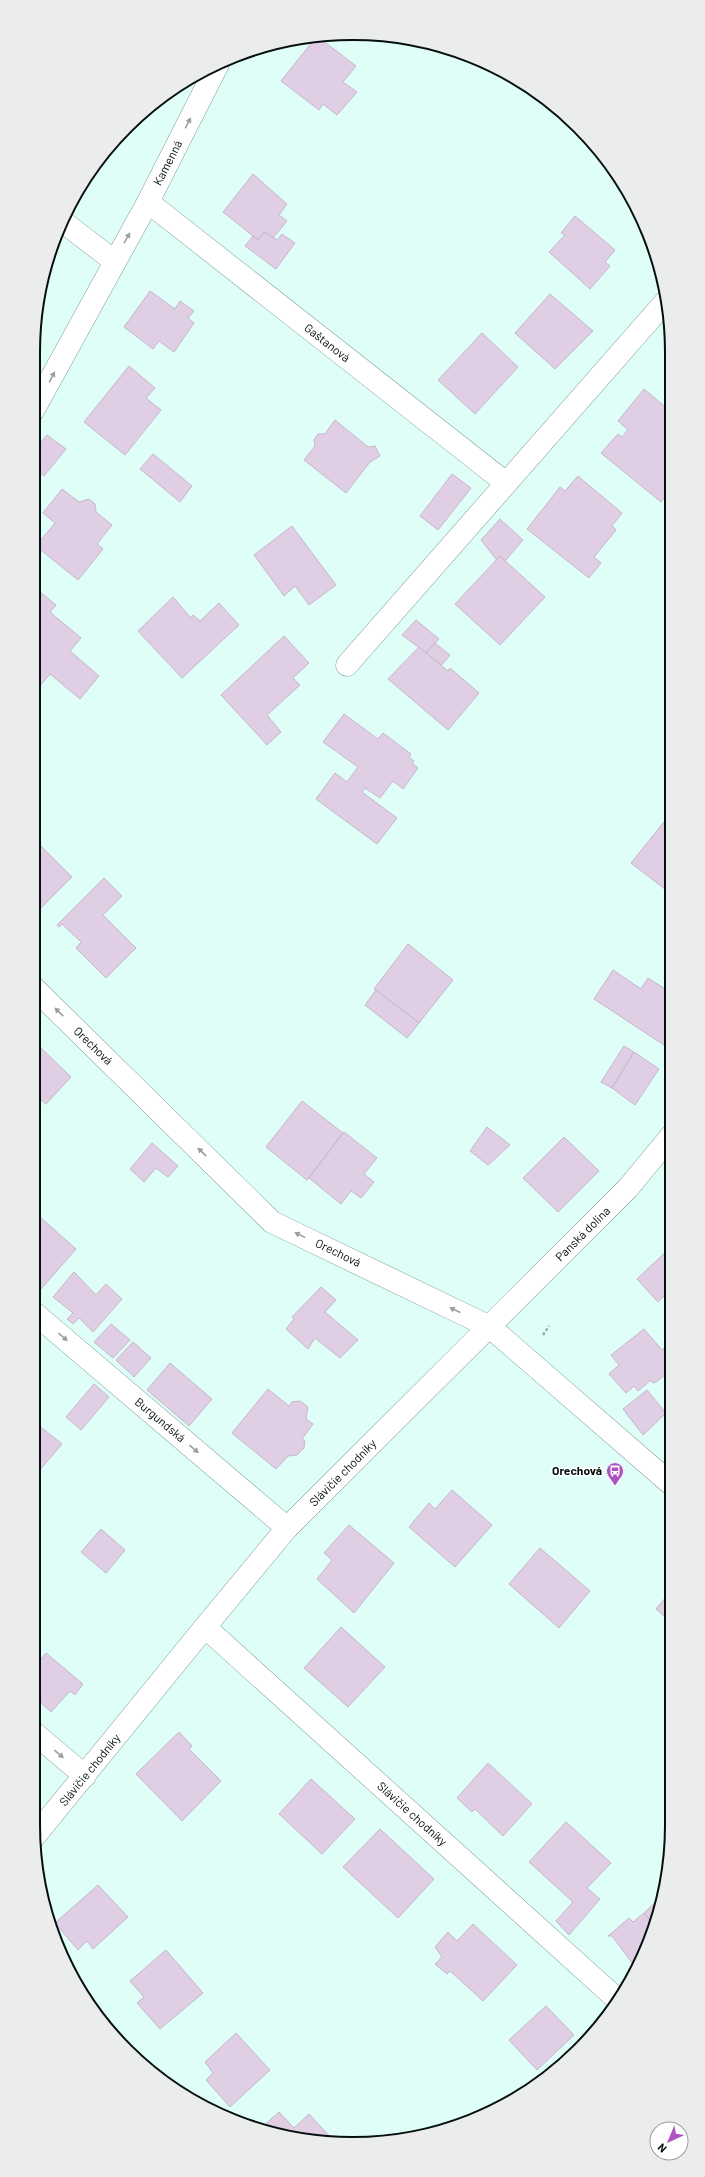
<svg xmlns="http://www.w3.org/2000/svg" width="705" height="2177" viewBox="0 0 705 2177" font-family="Barlow,sans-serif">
	<rect width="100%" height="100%" fill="#defef7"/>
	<!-- building -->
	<g fill="#e0cee4" stroke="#c7b6cb">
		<polygon points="317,36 356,66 343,82 357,92 337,115 323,104 319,110 281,81"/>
		<polygon points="253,174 287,204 279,215 287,221 273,238 264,232 258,240 223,212"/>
		<polygon points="575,216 615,250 605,262 610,266 590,289 549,252 565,235 561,233"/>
		<polygon points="264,232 277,240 282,234 295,243 276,269 245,246 253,236 258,240"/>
		<polygon points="150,291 175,309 180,301 194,311 188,318 194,323 174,352 159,341 153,349 124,327"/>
		<polygon points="550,294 593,331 555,369 515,333"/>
		<polygon points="482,333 518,367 475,414 438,380"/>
		<polygon points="129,366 155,388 146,398 161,410 125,455 84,422"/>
		<polygon points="644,389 669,410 669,444 664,451 669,456 670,469 666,474 670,477 670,491 661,502 601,453 618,434 622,437 628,430 618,421"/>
		<polygon points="335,420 368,447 375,446 380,456 370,462 346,493 304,460 315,446 314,440 318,434 325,434"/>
		<polygon points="47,435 66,449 44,476 33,467 33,452"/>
		<polygon points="153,454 192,486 180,502 140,469"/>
		<polygon points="452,474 471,488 438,530 420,516"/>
		<polygon points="578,476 622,513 612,526 616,530 594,557 601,563 589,578 527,529 560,487 565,491"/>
		<polygon points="62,489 79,502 89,499 95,504 96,512 112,525 97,544 103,549 78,580 36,546 55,523 43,513"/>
		<polygon points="500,519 523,540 505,561 500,556 496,559 481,540"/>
		<polygon points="292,526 336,585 309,605 295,586 284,596 254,555"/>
		<polygon points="500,556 545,597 500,645 455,604"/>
		<polygon points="39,591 56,605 50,612 81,638 70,651 99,676 80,699 50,674 34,693 33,692 33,598"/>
		<polygon points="173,597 191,618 193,615 200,621 219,603 239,625 182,678 138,631"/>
		<polygon points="416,620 439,639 426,653 402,635"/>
		<polygon points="284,636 309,663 293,678 300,685 267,715 281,732 267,745 221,695"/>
		<polygon points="435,643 450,655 441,666 426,653"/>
		<polygon points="419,647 448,671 450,668 479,693 448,730 388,679"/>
		<polygon points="344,714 378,739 383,733 411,754 409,757 414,761 412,763 418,768 403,789 393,781 380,798 365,788 362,792 397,818 377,844 316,799 335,773 347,782 358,767 323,742"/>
		<polygon points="668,817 670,819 670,893 631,863"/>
		<polygon points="33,838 72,877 38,911 33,906"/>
		<polygon points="104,878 122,896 103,915 136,948 106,978 76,948 81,942 62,924 59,927 57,925"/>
		<polygon points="408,944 453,980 419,1023 374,989"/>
		<polygon points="613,970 641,989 648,978 670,992 670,1049 594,999"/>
		<polygon points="376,990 419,1023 407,1038 365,1005"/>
		<polygon points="624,1046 634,1052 612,1088 601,1082"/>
		<polygon points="41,1048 71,1077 46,1104 33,1093 33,1057"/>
		<polygon points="634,1052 659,1069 635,1105 612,1088"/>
		<polygon points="302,1101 343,1133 307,1180 266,1147"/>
		<polygon points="487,1127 510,1145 488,1165 470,1151"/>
		<polygon points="344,1132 377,1158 364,1174 374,1182 361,1198 351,1191 341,1204 309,1178"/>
		<polygon points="564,1137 599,1171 558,1212 523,1178"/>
		<polygon points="152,1143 178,1166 168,1177 156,1168 144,1182 130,1169"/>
		<polygon points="41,1218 76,1249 34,1297 33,1226"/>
		<polygon points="671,1247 671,1289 658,1302 637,1279"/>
		<polygon points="74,1272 96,1295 106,1284 122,1299 93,1332 79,1318 73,1324 67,1319 73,1313 53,1297"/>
		<polygon points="321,1287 336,1300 325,1312 358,1340 340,1358 315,1338 308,1349 286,1329 294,1319 292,1317"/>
		<polygon points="111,1324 130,1340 113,1358 94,1342"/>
		<polygon points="644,1329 662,1350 668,1345 671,1349 671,1370 656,1382 653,1383 651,1380 638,1391 634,1386 626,1393 609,1374 619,1365 611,1355"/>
		<polygon points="133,1342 151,1358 134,1377 116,1360"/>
		<polygon points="170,1363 212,1399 189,1426 147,1390"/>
		<polygon points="94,1384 109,1397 81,1430 66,1417"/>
		<polygon points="268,1389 289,1406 292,1402 300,1401 308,1407 306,1419 313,1424 302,1439 305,1441 304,1448 297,1455 288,1456 276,1469 232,1433"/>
		<polygon points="647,1390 666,1413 643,1435 623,1409"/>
		<polygon points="42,1428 62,1444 33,1478 33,1430"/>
		<polygon points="452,1490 492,1525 455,1567 409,1527 429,1503 435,1509"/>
		<polygon points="349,1525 394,1563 354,1613 317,1579 332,1560 324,1553"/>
		<polygon points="101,1529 125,1550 106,1573 81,1552"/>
		<polygon points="540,1548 590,1591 559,1628 509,1584"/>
		<polygon points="672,1590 672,1623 656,1609"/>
		<polygon points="341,1627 385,1667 348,1707 304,1668"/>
		<polygon points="46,1653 83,1684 75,1695 70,1691 51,1712 33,1696 33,1669"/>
		<polygon points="179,1732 192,1746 189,1749 221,1781 182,1821 136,1774"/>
		<polygon points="488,1763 532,1804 503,1836 475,1809 472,1812 457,1798"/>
		<polygon points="311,1779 355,1819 322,1854 279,1814"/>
		<polygon points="566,1822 611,1863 587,1888 600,1899 569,1935 556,1921 573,1902 529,1862"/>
		<polygon points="380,1829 434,1879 398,1918 343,1867"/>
		<polygon points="98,1885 128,1917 93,1949 87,1941 78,1950 55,1923"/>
		<polygon points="663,1895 654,1925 644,1913"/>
		<polygon points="644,1913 654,1925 648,1947 635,1967 612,1936 608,1936 629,1918 633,1922"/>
		<polygon points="473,1924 517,1965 483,2001 450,1971 447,1974 435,1964 442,1957 435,1947 448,1932 457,1941"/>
		<polygon points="166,1950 203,1993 160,2029 137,2003 144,1997 130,1981"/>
		<polygon points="546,2006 574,2035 537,2070 509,2040"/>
		<polygon points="236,2033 270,2070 230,2107 206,2080 213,2073 205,2062"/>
		<polygon points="279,2112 294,2128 309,2114 335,2142 311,2141 262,2127"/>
	</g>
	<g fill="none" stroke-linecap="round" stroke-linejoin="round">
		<!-- minor casing -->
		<g stroke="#819f99" stroke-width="23">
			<g id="minor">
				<polyline points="148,202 506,483"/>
				<polyline points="62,221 114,261"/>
				<polyline points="33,411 148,202 218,64"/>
				<polyline points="347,665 666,301"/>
				<polyline points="33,987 272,1222 490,1327 671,1484"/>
				<polyline points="33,1312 287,1528"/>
				<polyline points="205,1627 619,2001"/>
				<polyline points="33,1732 85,1776"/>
				<polyline points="34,1837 205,1627 287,1528 628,1188 671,1136"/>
			</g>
		</g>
		<!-- path -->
		<polyline stroke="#96afa9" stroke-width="2.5" stroke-dasharray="3 2" stroke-linecap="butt" points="543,1335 549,1326"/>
		<!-- minor -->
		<use href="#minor" stroke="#fff" stroke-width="22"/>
	</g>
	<!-- one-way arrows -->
	<defs><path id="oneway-solid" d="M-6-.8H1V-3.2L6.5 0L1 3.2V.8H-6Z"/></defs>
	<g fill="#9b9f9e">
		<use href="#oneway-solid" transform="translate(188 123) rotate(-63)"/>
		<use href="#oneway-solid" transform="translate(127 238) rotate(-60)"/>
		<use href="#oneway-solid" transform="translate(52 377) rotate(-62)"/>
		<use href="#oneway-solid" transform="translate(59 1012) rotate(-136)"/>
		<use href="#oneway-solid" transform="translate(202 1152) rotate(-136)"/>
		<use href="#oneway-solid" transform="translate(300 1235) rotate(-154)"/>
		<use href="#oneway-solid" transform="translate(455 1310) rotate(-154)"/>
		<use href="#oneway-solid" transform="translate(63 1337) rotate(40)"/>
		<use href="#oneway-solid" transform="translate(194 1449) rotate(40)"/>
		<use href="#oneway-solid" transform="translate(59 1754) rotate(40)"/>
	</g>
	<!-- icons -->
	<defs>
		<g id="bus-pin" transform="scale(0.9)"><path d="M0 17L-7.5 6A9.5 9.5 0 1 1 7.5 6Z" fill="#ad53c0" stroke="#fff"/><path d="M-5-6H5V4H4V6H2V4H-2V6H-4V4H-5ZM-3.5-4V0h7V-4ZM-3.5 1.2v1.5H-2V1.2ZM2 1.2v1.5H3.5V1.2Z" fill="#fff"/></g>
	</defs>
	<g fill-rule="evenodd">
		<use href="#bus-pin" x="615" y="1471"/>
	</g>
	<g text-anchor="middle" stroke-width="3" stroke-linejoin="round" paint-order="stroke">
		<!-- street labels -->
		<g font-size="12" fill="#050f0d" stroke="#fff">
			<text transform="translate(168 163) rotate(-63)" y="4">Kamenná</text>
			<text transform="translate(327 343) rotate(38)" y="4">Gaštanová</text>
			<text transform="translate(93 1046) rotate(44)" y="4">Orechová</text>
			<text transform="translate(583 1234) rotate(-45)" y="4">Panská dolina</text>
			<text transform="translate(338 1253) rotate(26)" y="4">Orechová</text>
			<text transform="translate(160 1420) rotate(40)" y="4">Burgundská</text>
			<text transform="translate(343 1473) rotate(-45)" y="4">Slávičie chodníky</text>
			<text transform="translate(90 1770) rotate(-51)" y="4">Slávičie chodníky</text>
			<text transform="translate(412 1814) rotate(42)" y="4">Slávičie chodníky</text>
		</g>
		<!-- poi labels -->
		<g font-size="12" font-weight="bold" fill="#050f0d" stroke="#fff" text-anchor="end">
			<text x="602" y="1475">Orechová</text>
		</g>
	</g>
	<!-- crop -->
	<path d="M0 0H705V2177H0ZM352 40H353A312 312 0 0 1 665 352V1825A312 312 0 0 1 353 2137H352A312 312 0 0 1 40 1825V352A312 312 0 0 1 352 40Z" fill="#ebecec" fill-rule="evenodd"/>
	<path fill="none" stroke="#050f0d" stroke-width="2" d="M352 40H353A312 312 0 0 1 665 352V1825A312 312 0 0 1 353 2137H352A312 312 0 0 1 40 1825V352A312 312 0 0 1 352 40Z"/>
	<!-- north arrow -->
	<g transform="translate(669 2141) rotate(224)"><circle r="19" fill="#ffffff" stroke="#9b9f9e"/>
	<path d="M0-3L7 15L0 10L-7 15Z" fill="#ad53c0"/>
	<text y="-6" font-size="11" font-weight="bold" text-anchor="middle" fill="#050f0d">N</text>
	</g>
</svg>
